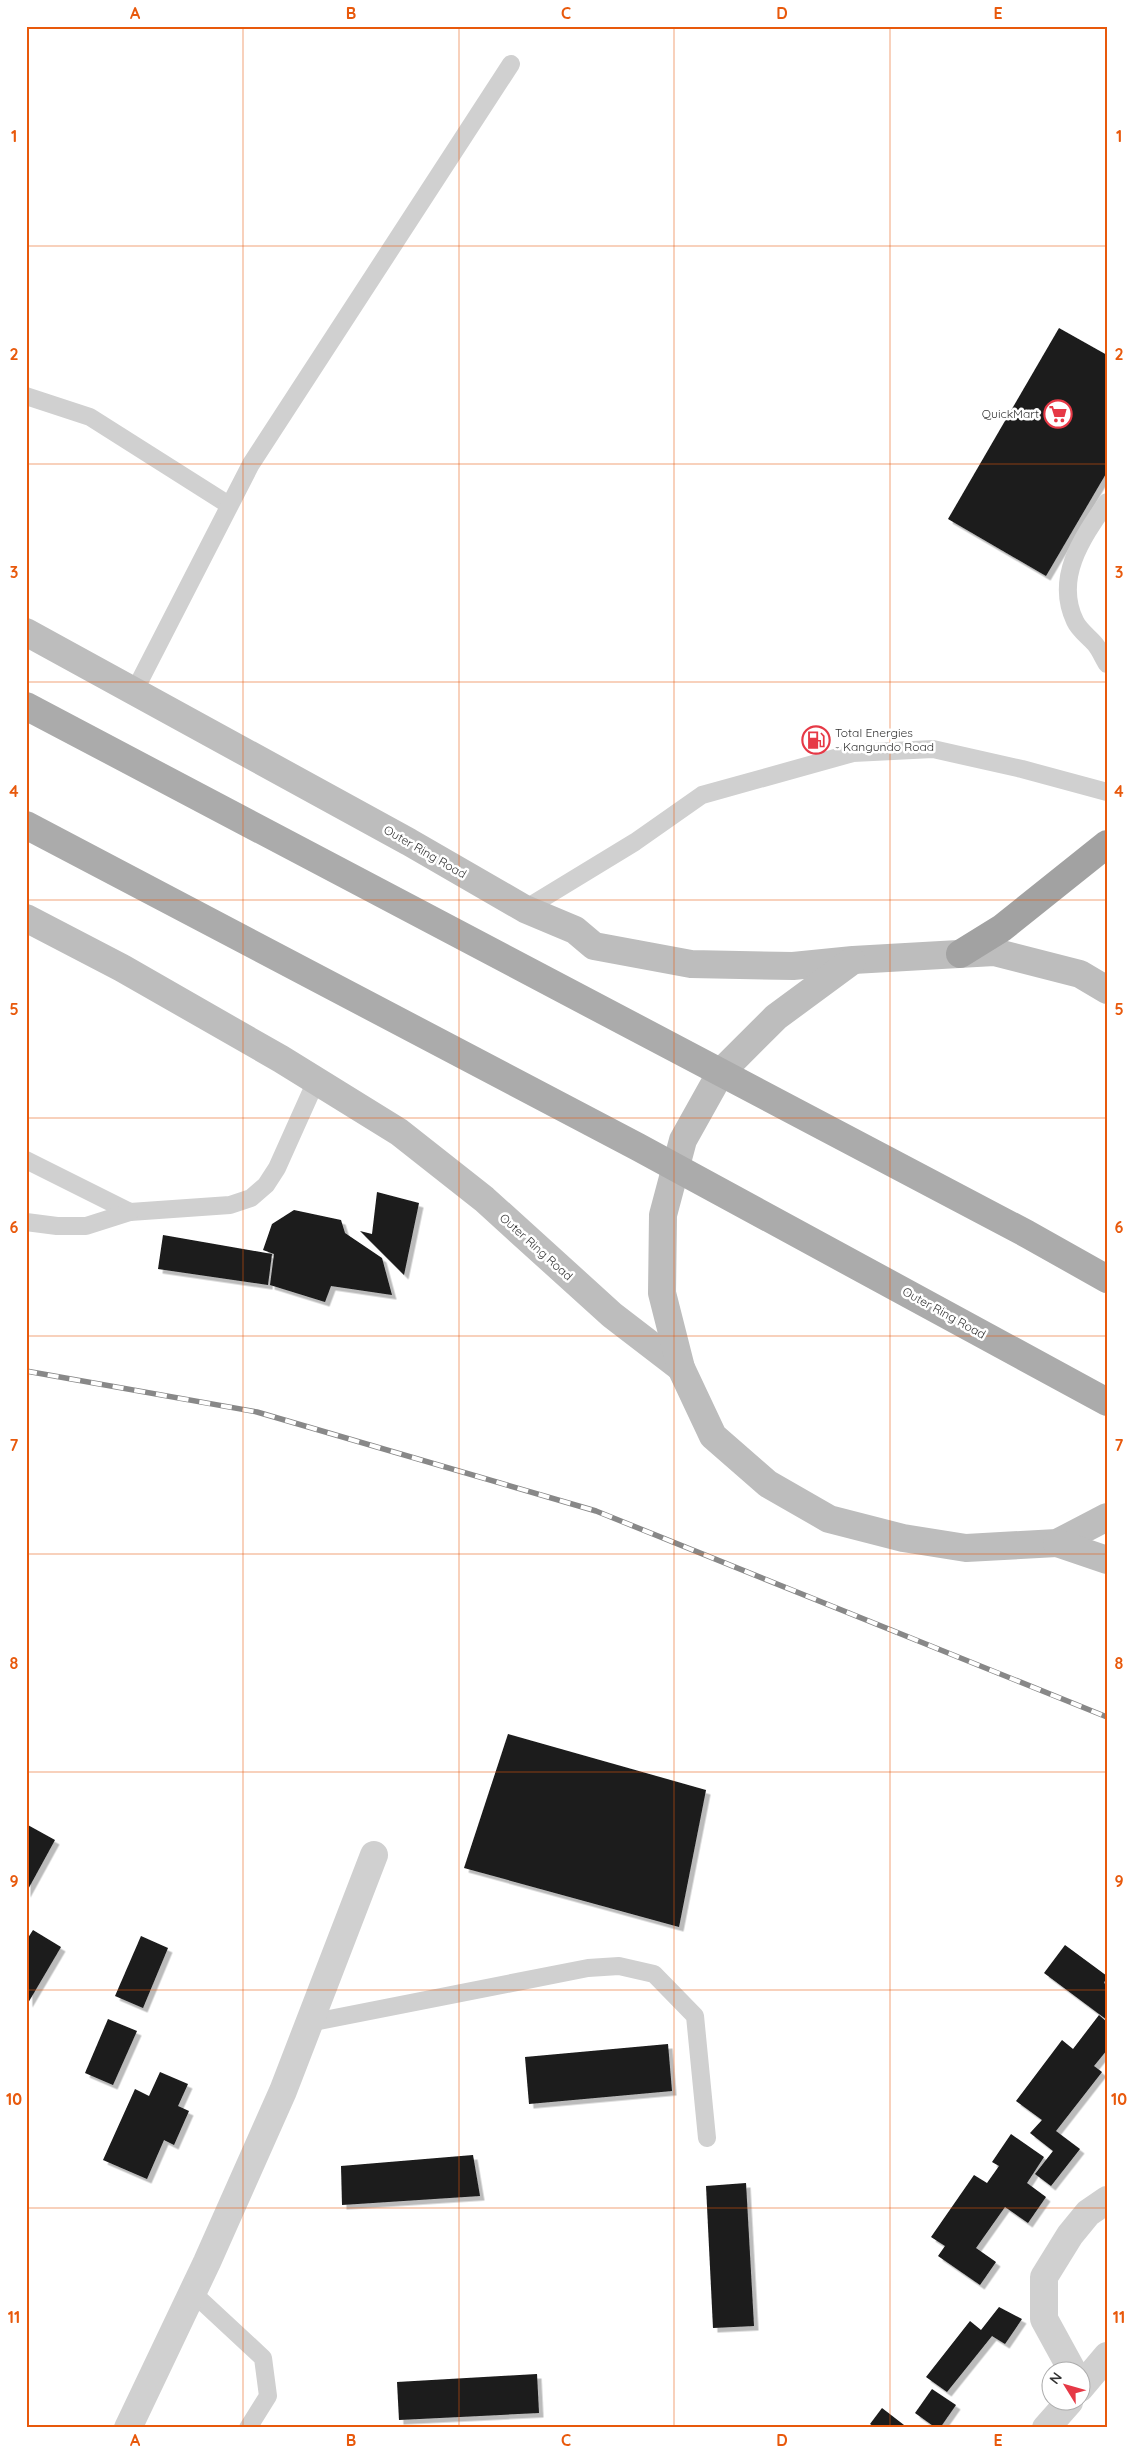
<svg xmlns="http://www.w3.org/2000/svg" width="1133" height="2454" viewBox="0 0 1133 2454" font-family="Quicksand,sans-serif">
	<defs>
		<filter id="shadow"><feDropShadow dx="4.5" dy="4.5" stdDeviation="0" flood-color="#0004"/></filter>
	</defs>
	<rect width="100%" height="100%" fill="#fff"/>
	<!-- building -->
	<g fill="#1a1a1a" filter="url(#shadow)">
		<polygon points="1059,328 1107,355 1107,472 1046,576 948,519"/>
		<polygon points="377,1192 419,1203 404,1275 360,1231 372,1234"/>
		<polygon points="294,1210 341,1220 345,1233 382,1258 392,1295 331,1286 325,1302 270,1285 274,1254 263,1250 272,1224"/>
		<polygon points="163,1235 272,1254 268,1285 158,1269"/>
		<polygon points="508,1734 706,1790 679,1927 464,1868"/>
		<polygon points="26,1824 55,1840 26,1893"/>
		<polygon points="33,1930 61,1947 28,2003 26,1941"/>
		<polygon points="141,1936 168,1948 143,2008 115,1996"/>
		<polygon points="1065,1945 1107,1976 1104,1983 1107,1985 1107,2020 1044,1973"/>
		<polygon points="1099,2015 1107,2022 1107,2050 1094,2066 1102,2072 1056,2131 1080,2149 1051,2186 1035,2174 1053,2151 1030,2133 1042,2120 1016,2101 1062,2040 1073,2049"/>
		<polygon points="108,2019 137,2031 113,2085 85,2073"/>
		<polygon points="668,2044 672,2091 529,2104 525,2057"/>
		<polygon points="160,2072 188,2084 178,2106 189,2111 174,2145 164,2140 147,2179 103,2160 135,2089 149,2096"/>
		<polygon points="1011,2134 1044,2157 1027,2183 1046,2197 1028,2223 1005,2207 976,2248 996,2262 980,2285 938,2256 945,2246 931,2237 974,2175 987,2183 999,2166 992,2162"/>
		<polygon points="473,2155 480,2196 342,2205 341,2166"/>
		<polygon points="746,2183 754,2326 713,2328 706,2186"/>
		<polygon points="999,2307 1022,2319 1005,2344 992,2336 947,2392 926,2377 970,2321 981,2330"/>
		<polygon points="537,2374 539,2413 399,2420 397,2382"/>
		<polygon points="932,2389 956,2405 940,2428 936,2428 915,2413"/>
		<polygon points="882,2408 904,2425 903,2428 876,2428 870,2424"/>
	</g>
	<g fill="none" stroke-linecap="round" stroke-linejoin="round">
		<!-- service -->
		<g stroke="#d0d0d0" stroke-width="18">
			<polyline points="26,396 90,417 229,505"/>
			<path d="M1107 502C1083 537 1054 577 1075 621 1079 630 1089 637 1095 644 1100 650 1103 658 1107 664"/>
			<polyline points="135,690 251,464 511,64"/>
			<polyline points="525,909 635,842 702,795 853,753 933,749 1022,769 1107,792"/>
			<polyline points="26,1160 130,1212 230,1205 251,1198 266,1185 277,1168 316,1081"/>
			<polyline points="26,1222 57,1226 86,1226 130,1212"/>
			<polyline points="309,2023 588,1968 619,1966 654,1974 695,2016 707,2138"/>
			<polyline points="193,2293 263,2358 268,2396 248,2428"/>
		</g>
		<!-- minor -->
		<g stroke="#d0d0d0" stroke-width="28">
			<polyline points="1073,2372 1044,2319 1044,2277 1070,2235 1088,2213 1107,2200"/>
			<polyline points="1080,2388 1107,2356"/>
			<polyline points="128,2428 207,2262 283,2091 374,1855"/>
			<polyline points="1046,2428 1069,2402"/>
		</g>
		<!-- secondary -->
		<g stroke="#bdbdbd" stroke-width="28">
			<polyline points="26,632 409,842 525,909 575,930 594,946 691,964 793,966 853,960 994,952 1080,974 1107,990"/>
			<polyline points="26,918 122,968 281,1059 399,1132 484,1199 612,1315 681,1368"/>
			<polyline points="852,961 776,1017 721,1072 683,1140 663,1215 662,1293 681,1368 713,1436 768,1484 829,1519 903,1538 966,1548 1057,1543 1107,1517"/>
			<polyline points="1057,1543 1107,1560"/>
		</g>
		<!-- primary -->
		<g stroke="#ababab" stroke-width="28">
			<polyline points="26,706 1027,1234 1107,1279"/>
			<polyline points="26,825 638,1147 1107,1402"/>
		</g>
		<!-- trunk -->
		<polyline stroke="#a2a2a2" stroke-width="28" points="960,954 1002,928 1107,844"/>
		<!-- rail casing -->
		<g stroke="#888" stroke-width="5.5">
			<polyline id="rail" points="26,1371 257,1412 596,1511 1107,1717"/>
		</g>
		<!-- rail -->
		<use href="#rail" stroke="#fff" stroke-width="4" stroke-dasharray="11" stroke-linecap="butt"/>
	</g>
	<!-- grid -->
	<path fill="none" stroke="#e8590c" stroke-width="1" stroke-opacity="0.55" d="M243 26V2428M459 26V2428M674 26V2428M890 26V2428M26 246H1107M26 464H1107M26 682H1107M26 900H1107M26 1118H1107M26 1336H1107M26 1554H1107M26 1772H1107M26 1990H1107M26 2208H1107"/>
	<!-- icons -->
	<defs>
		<g id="supermarket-ring" transform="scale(1.4375)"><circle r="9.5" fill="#fff" stroke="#e63946" stroke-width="1.5"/><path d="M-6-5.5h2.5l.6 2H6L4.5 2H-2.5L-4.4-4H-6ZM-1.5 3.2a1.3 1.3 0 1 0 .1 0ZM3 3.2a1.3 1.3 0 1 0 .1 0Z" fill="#e63946"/></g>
		<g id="fuel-ring" transform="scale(1.4375)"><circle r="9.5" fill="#fff" stroke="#e63946" stroke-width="1.5"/><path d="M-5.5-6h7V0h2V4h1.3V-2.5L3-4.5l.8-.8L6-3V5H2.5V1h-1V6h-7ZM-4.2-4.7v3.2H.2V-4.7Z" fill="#e63946"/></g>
	</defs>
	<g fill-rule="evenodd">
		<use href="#supermarket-ring" x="1058" y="414"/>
		<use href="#fuel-ring" x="816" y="740"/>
	</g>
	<g text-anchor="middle" stroke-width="5" stroke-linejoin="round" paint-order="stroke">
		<!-- poi labels -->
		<g font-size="12" fill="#333" stroke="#fff" text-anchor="end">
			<text x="1039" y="418">QuickMart</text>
			<text x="835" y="737" text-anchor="start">Total Energies<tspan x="835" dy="14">- Kangundo Road</tspan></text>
		</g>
		<!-- street labels -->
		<g font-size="12" fill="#333" stroke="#fff">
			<text transform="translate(425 852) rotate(30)" y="4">Outer Ring Road</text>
			<text transform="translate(536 1247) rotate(42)" y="4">Outer Ring Road</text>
			<text transform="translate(944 1313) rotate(29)" y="4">Outer Ring Road</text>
		</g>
	</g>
	<!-- border -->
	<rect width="1133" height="2454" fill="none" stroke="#ffffff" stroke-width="55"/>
	<!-- north arrow -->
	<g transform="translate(1066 2386) rotate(307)"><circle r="24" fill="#ffffff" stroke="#adadad"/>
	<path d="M0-4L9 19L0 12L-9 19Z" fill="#e63946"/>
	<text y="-8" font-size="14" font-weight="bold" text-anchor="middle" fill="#333333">N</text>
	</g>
	<rect x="28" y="28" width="1078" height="2398" fill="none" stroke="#e8590c" stroke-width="2"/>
	<g font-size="16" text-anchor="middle" font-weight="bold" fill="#e8590c">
		<text x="135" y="19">A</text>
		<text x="351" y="19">B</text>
		<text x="566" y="19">C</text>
		<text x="782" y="19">D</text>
		<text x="998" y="19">E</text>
		<text x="14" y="142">1</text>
		<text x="1119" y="142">1</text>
		<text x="14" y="360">2</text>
		<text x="1119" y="360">2</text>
		<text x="14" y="578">3</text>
		<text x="1119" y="578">3</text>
		<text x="14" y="797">4</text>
		<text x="1119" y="797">4</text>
		<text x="14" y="1015">5</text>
		<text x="1119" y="1015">5</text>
		<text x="14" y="1233">6</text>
		<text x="1119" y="1233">6</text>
		<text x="14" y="1451">7</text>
		<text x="1119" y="1451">7</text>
		<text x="14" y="1669">8</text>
		<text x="1119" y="1669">8</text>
		<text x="14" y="1887">9</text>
		<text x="1119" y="1887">9</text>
		<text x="14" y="2105">10</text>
		<text x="1119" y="2105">10</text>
		<text x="14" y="2323">11</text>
		<text x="1119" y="2323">11</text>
		<text x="135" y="2446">A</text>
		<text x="351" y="2446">B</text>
		<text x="566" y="2446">C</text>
		<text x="782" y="2446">D</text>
		<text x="998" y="2446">E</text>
	</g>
</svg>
